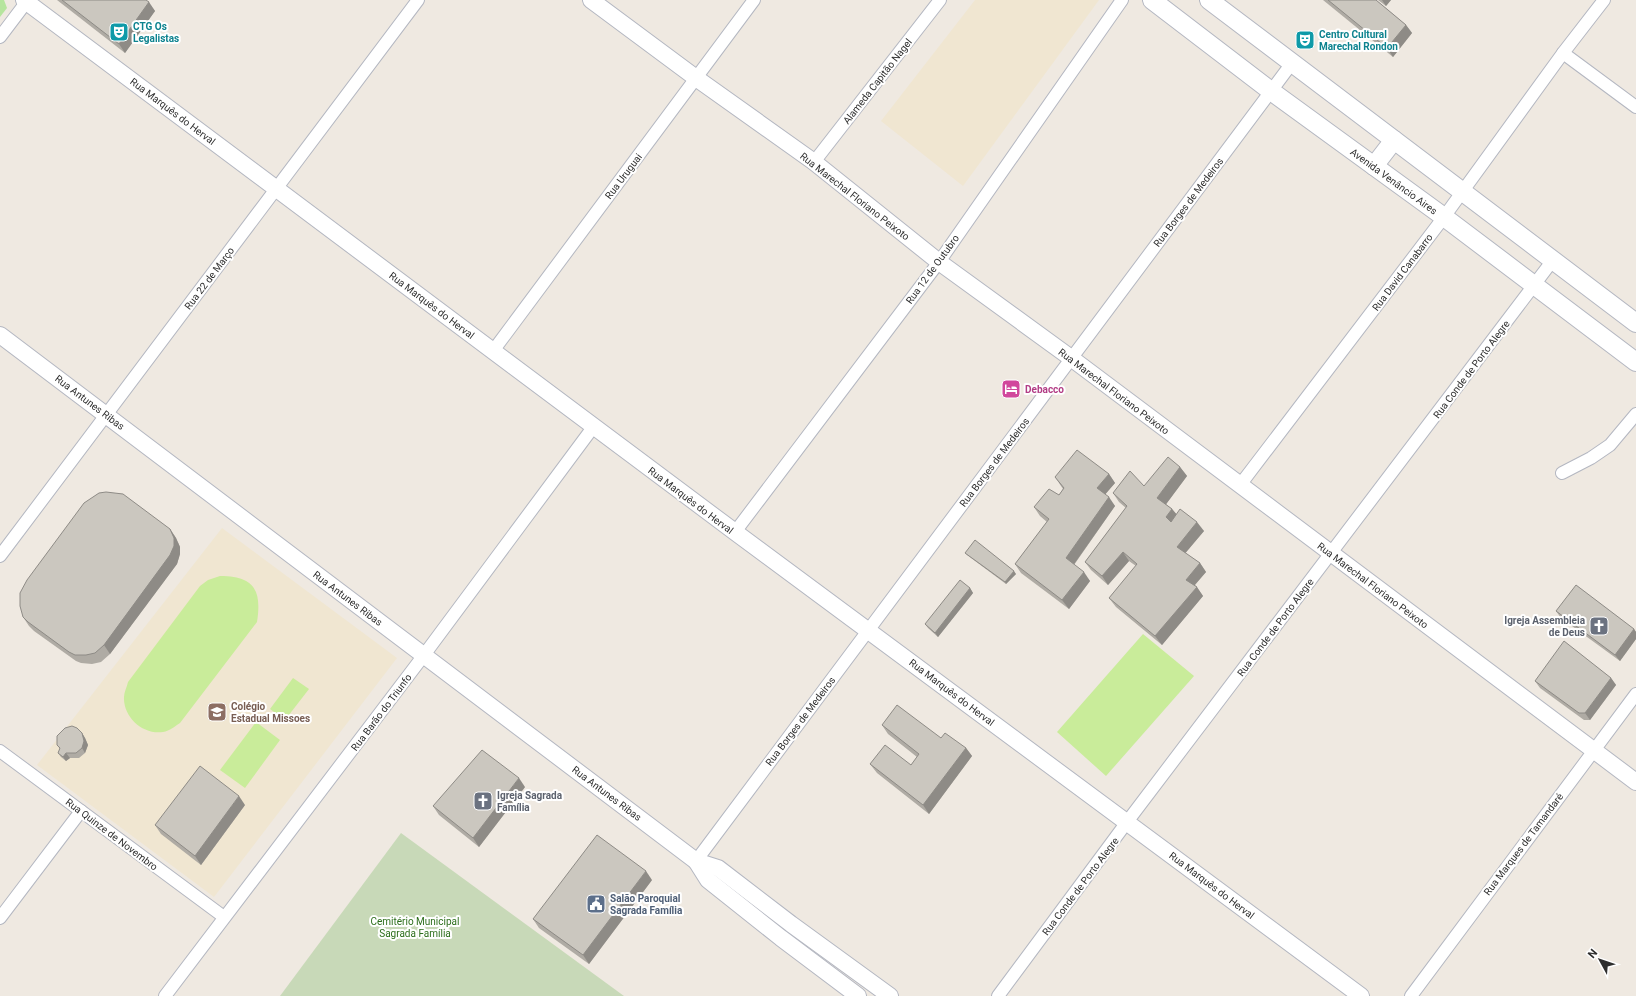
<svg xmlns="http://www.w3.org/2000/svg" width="1636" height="996" viewBox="0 0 1636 996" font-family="Roboto,sans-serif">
	<rect width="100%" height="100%" fill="#efe9e1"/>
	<!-- education -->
	<g fill="#f0e6d1">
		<polygon points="975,0 1099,0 963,186 881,121"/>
		<polygon points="222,528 397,658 214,897 37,765"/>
	</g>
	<!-- green -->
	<polygon fill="#b6e59e" points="0,0 4,0 7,8 0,17"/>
	<!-- cemetery -->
	<polygon fill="#c8d9b8" points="401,833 624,996 280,996"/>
	<!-- pitch -->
	<g fill="#c9ec9a">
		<path d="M220 576C254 576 262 590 257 622L180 723C175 726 170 731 163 732 143 735 123 717 124 697 124 692 127 687 128 682L200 586 208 580Z"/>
		<polygon points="1143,634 1194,676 1106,776 1057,732"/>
		<polygon points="293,678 309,689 285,720 270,709"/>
		<polygon points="256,722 280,740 245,788 220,770"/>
	</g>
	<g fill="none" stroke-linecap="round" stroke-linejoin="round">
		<!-- minor casing -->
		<g stroke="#b4b7c1" stroke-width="14">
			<g id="minor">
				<polyline points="0,37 28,0"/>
				<polyline points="1563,53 1636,107"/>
				<polyline points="814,162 940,0"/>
				<polyline points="493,351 754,0"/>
				<polyline points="1562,473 1591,458 1610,445 1636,414"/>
				<polyline points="1240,485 1444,217 1563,53 1604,0"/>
				<polyline points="735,532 939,262 1122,0"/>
				<polyline points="0,556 418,0"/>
				<polyline points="0,751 224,917"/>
				<polyline points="696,861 1292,63"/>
				<polyline points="0,918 81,811"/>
				<polyline points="165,996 424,655 594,426"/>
				<polyline points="998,996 1127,822 1553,260"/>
				<polyline points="1411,996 1636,694"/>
			</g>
		</g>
		<!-- tertiary casing -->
		<g stroke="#b4b7c1" stroke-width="18">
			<g id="tertiary">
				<polyline points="24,0 735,532 1361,996"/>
				<polyline points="591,0 696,78 814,162 939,262 1071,358 1636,782"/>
				<polyline points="0,335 696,861 718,868 791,924 890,996"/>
				<polyline points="696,861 708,880 781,938 858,996"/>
			</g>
		</g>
		<!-- secondary casing -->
		<g stroke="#b4b7c1" stroke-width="20">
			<g id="secondary">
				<polyline points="1152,0 1271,91 1444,217 1636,362"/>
				<polyline points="1209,0 1636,323"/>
				<polyline points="1374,166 1394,140"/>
			</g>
		</g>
		<!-- minor -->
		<use href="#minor" stroke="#fff" stroke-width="12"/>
		<!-- tertiary -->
		<use href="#tertiary" stroke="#fff" stroke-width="16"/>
		<!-- secondary -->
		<use href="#secondary" stroke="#fff" stroke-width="18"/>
	</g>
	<!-- wall -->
	<g fill="#afaba4">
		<polygon points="57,0 146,0 155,11 125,53"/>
		<polygon points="1323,0 1376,0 1406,25 1412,33 1393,57"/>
		<polygon points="1378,0 1391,0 1386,6"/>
		<polygon points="1180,467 1187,476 1166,504 1172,509 1176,514 1204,531 1185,553 1200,563 1206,572 1195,585 1203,596 1162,645 1116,607 1109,598 1136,566 1129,561 1108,585 1091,570 1085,562 1126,508 1119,502 1113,493 1144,486"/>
		<polygon points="1109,474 1115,483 1105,494 1115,506 1074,565 1090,581 1069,609 1021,573 1015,564 1047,522 1040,516 1034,507 1059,495 1063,489 1055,477"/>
		<polygon points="170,529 176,538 180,547 180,554 177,564 110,654 101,662 92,664 81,663 76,661 34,631 29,626 23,617"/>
		<polygon points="965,553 1016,574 1006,584 967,555"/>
		<polygon points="970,588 973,593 938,637 928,628 925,624"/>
		<polygon points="1556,611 1634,629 1636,632 1636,639 1620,661 1561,618"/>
		<polygon points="1611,678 1616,685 1590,720 1584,720 1540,688 1535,681"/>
		<polygon points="882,725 941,738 966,748 972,756 929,814 877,773 870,764 911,765 917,757 888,734"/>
		<polygon points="82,733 85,738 88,745 85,753 79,758 70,758 66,761 61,757 58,753 60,749 57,745"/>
		<polygon points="525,787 479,847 439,815 433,806"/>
		<polygon points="245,805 201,865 161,834 155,825"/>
		<polygon points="652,880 589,964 539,928 533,919"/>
	</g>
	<!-- shaded-wall -->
	<g fill="#8e8b86">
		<polygon points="1382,0 1391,0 1386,6"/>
		<polygon points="149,2 155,11 125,53 119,44"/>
		<polygon points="1406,25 1412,33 1393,57 1387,48"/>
		<polygon points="1180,467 1187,476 1164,507 1157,498"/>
		<polygon points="1109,474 1115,483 1103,497 1097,488"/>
		<polygon points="1109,497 1115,506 1072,567 1066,558"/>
		<polygon points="1172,509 1179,517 1172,526 1166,517"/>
		<polygon points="1197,522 1204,531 1183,556 1177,547"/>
		<polygon points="170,529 176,538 180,547 180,554 177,564 110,654 104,645"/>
		<polygon points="1123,552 1129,561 1108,585 1102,576"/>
		<polygon points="1200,563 1206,572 1192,588 1186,580"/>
		<polygon points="1014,571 1016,574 1006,584 1005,582"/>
		<polygon points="1084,572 1090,581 1069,609 1062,600"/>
		<polygon points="1197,587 1203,596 1162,645 1155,636"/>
		<polygon points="970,588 973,593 938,637 935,633"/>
		<polygon points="1634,629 1636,632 1636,639 1620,661 1615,655"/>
		<polygon points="1611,678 1616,685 1590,720 1585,713"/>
		<polygon points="82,733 85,738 88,745 85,753 82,748"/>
		<polygon points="966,748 972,756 929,814 923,805"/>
		<polygon points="66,753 70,758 66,761 63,757"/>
		<polygon points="519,778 525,787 479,847 473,838"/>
		<polygon points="239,796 245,805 201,865 195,856"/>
		<polygon points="646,871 652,880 589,964 583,955"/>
	</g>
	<!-- building -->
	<g fill="#cbc7bf" stroke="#8e8b86">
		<polygon points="62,0 146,0 149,2 119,44"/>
		<polygon points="1328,0 1376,0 1406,25 1387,48"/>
		<polygon points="1077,450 1109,474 1097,488 1109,497 1066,558 1084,572 1062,600 1015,564 1049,519 1034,507 1049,489 1059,495 1064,488 1055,477"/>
		<polygon points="1168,457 1180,467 1157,498 1172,509 1166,517 1171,522 1180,509 1197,522 1177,547 1200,563 1186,580 1197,587 1155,636 1109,598 1137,564 1123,552 1102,576 1085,562 1127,506 1113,493 1130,471 1144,486"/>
		<polygon points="106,492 123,494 170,529 174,538 174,546 170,555 104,645 95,653 86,655 75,655 69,652 28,622 23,617 20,606 20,593 27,580 84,503 99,493"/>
		<polygon points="975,540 1014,571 1005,582 965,553"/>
		<polygon points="960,580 970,588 935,633 925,624"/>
		<polygon points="1576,585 1634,629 1615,655 1556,611"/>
		<polygon points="1564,641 1611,678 1585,713 1579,713 1535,681"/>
		<polygon points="897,705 941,738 945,733 966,748 923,805 870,764 885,745 911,765 919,754 882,725"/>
		<polygon points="72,726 77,728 82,733 84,741 82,748 76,753 66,753 63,757 58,753 60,748 57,745 57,736 65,728"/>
		<polygon points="482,750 519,778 473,838 433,806"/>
		<polygon points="200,766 239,796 195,856 155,825"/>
		<polygon points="597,835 646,871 583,955 533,919"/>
	</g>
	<!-- icons -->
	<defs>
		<g id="theatre-square" transform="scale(1)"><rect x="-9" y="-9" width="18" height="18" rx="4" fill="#0f9aa8" stroke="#fff"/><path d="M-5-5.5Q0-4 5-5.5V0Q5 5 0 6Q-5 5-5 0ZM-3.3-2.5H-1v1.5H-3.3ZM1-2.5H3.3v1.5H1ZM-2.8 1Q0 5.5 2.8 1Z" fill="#fff"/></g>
		<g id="hotel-square" transform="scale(1)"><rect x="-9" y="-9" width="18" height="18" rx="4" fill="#d1479c" stroke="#fff"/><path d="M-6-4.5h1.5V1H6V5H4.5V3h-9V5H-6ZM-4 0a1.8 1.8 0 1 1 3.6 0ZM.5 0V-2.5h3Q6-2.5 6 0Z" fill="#fff"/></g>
		<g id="church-square" transform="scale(1)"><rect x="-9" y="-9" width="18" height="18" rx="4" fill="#6b7280" stroke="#fff"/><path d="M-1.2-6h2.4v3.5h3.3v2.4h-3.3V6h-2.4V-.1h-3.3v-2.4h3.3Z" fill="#fff"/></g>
		<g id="school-square" transform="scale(1)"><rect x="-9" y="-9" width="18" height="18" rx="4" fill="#8d6e63" stroke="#fff"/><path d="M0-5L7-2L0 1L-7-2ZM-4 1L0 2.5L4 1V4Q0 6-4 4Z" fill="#fff"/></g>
		<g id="civic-square" transform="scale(1)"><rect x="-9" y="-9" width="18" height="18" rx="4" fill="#5c6f8a" stroke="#fff"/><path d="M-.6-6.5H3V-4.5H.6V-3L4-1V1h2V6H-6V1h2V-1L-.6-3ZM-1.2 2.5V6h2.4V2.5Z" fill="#fff"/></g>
	</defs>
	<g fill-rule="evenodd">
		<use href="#theatre-square" x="119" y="32"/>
		<use href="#theatre-square" x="1305" y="40"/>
		<use href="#hotel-square" x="1011" y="389"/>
		<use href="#church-square" x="1599" y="626"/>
		<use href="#school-square" x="217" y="712"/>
		<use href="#church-square" x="483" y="801"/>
		<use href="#civic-square" x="596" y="904"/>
	</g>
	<g text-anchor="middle" stroke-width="4" stroke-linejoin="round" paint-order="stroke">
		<!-- culture labels -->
		<g font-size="10" font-weight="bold" fill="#0d838f" stroke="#fff" text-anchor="start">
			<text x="133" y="30">CTG Os<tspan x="133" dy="12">Legalistas</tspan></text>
			<text x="1319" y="38">Centro Cultural<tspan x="1319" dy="12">Marechal Rondon</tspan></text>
		</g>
		<!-- street labels -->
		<g font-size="10" fill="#2e2e2e" stroke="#fff">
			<text transform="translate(877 81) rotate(-52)" y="4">Alameda Capitão Nagel</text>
			<text transform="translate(173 111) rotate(37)" y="4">Rua Marquês do Herval</text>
			<text transform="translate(623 176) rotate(-53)" y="4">Rua Uruguai</text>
			<text transform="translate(1394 181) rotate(36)" y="4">Avenida Venâncio Aires</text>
			<text transform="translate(855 196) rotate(38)" y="4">Rua Marechal Floriano Peixoto</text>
			<text transform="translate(1188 202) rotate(-53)" y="4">Rua Borges de Medeiros</text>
			<text transform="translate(932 269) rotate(-54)" y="4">Rua 12 de Outubro</text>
			<text transform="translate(1402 272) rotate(-53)" y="4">Rua David Canabarro</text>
			<text transform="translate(209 278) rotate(-53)" y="4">Rua 22 de Março</text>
			<text transform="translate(432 305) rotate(37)" y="4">Rua Marquês do Herval</text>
			<text transform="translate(1471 369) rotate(-53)" y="4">Rua Conde de Porto Alegre</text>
			<text transform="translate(1114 391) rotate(37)" y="4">Rua Marechal Floriano Peixoto</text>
			<text transform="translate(90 402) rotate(37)" y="4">Rua Antunes Ribas</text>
			<text transform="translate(994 462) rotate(-53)" y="4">Rua Borges de Medeiros</text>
			<text transform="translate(691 500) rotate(37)" y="4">Rua Marquês do Herval</text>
			<text transform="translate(1373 585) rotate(37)" y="4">Rua Marechal Floriano Peixoto</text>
			<text transform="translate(348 598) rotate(37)" y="4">Rua Antunes Ribas</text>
			<text transform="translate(1275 627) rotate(-53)" y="4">Rua Conde de Porto Alegre</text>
			<text transform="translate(952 692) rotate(37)" y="4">Rua Marquês do Herval</text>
			<text transform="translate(381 712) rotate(-53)" y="4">Rua Barão do Triunfo</text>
			<text transform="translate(800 721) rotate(-53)" y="4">Rua Borges de Medeiros</text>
			<text transform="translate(607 793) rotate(37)" y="4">Rua Antunes Ribas</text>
			<text transform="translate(112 834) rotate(37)" y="4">Rua Quinze de Novembro</text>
			<text transform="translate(1523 844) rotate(-53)" y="4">Rua Marques de Tamandaré</text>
			<text transform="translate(1212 885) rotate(37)" y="4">Rua Marquês do Herval</text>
			<text transform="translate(1080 886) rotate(-53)" y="4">Rua Conde de Porto Alegre</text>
		</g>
		<!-- hotel labels -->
		<g font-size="10" font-weight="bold" fill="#b23c85" stroke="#fff" text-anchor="start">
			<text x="1025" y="393">Debacco</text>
		</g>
		<!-- worship labels -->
		<g font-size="10" font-weight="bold" fill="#5b616d" stroke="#fff" text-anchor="end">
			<text x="1585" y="624">Igreja Assembleia<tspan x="1585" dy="12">de Deus</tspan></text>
			<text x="497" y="799" text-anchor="start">Igreja Sagrada<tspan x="497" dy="12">Família</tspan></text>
		</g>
		<!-- education labels -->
		<g font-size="10" font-weight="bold" fill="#785e54" stroke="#fff" text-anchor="start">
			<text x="231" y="710">Colégio<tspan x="231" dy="12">Estadual Missoes</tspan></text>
		</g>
		<!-- service labels -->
		<g font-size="10" font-weight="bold" fill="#4e5e75" stroke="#fff" text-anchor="start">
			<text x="610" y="902">Salão Paroquial<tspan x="610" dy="12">Sagrada Família</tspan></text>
		</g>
		<!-- park labels -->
		<g font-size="10" fill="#2c6e1b" stroke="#fff">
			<text x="415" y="925">Cemitério Municipal<tspan x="415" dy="12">Sagrada Família</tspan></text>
		</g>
	</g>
	<!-- north arrow -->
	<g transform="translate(1600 960) rotate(310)" stroke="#ffffff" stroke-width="3" paint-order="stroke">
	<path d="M0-3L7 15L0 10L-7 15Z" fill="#2e2e2e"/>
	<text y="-6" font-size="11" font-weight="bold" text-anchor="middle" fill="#2e2e2e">N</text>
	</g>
</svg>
